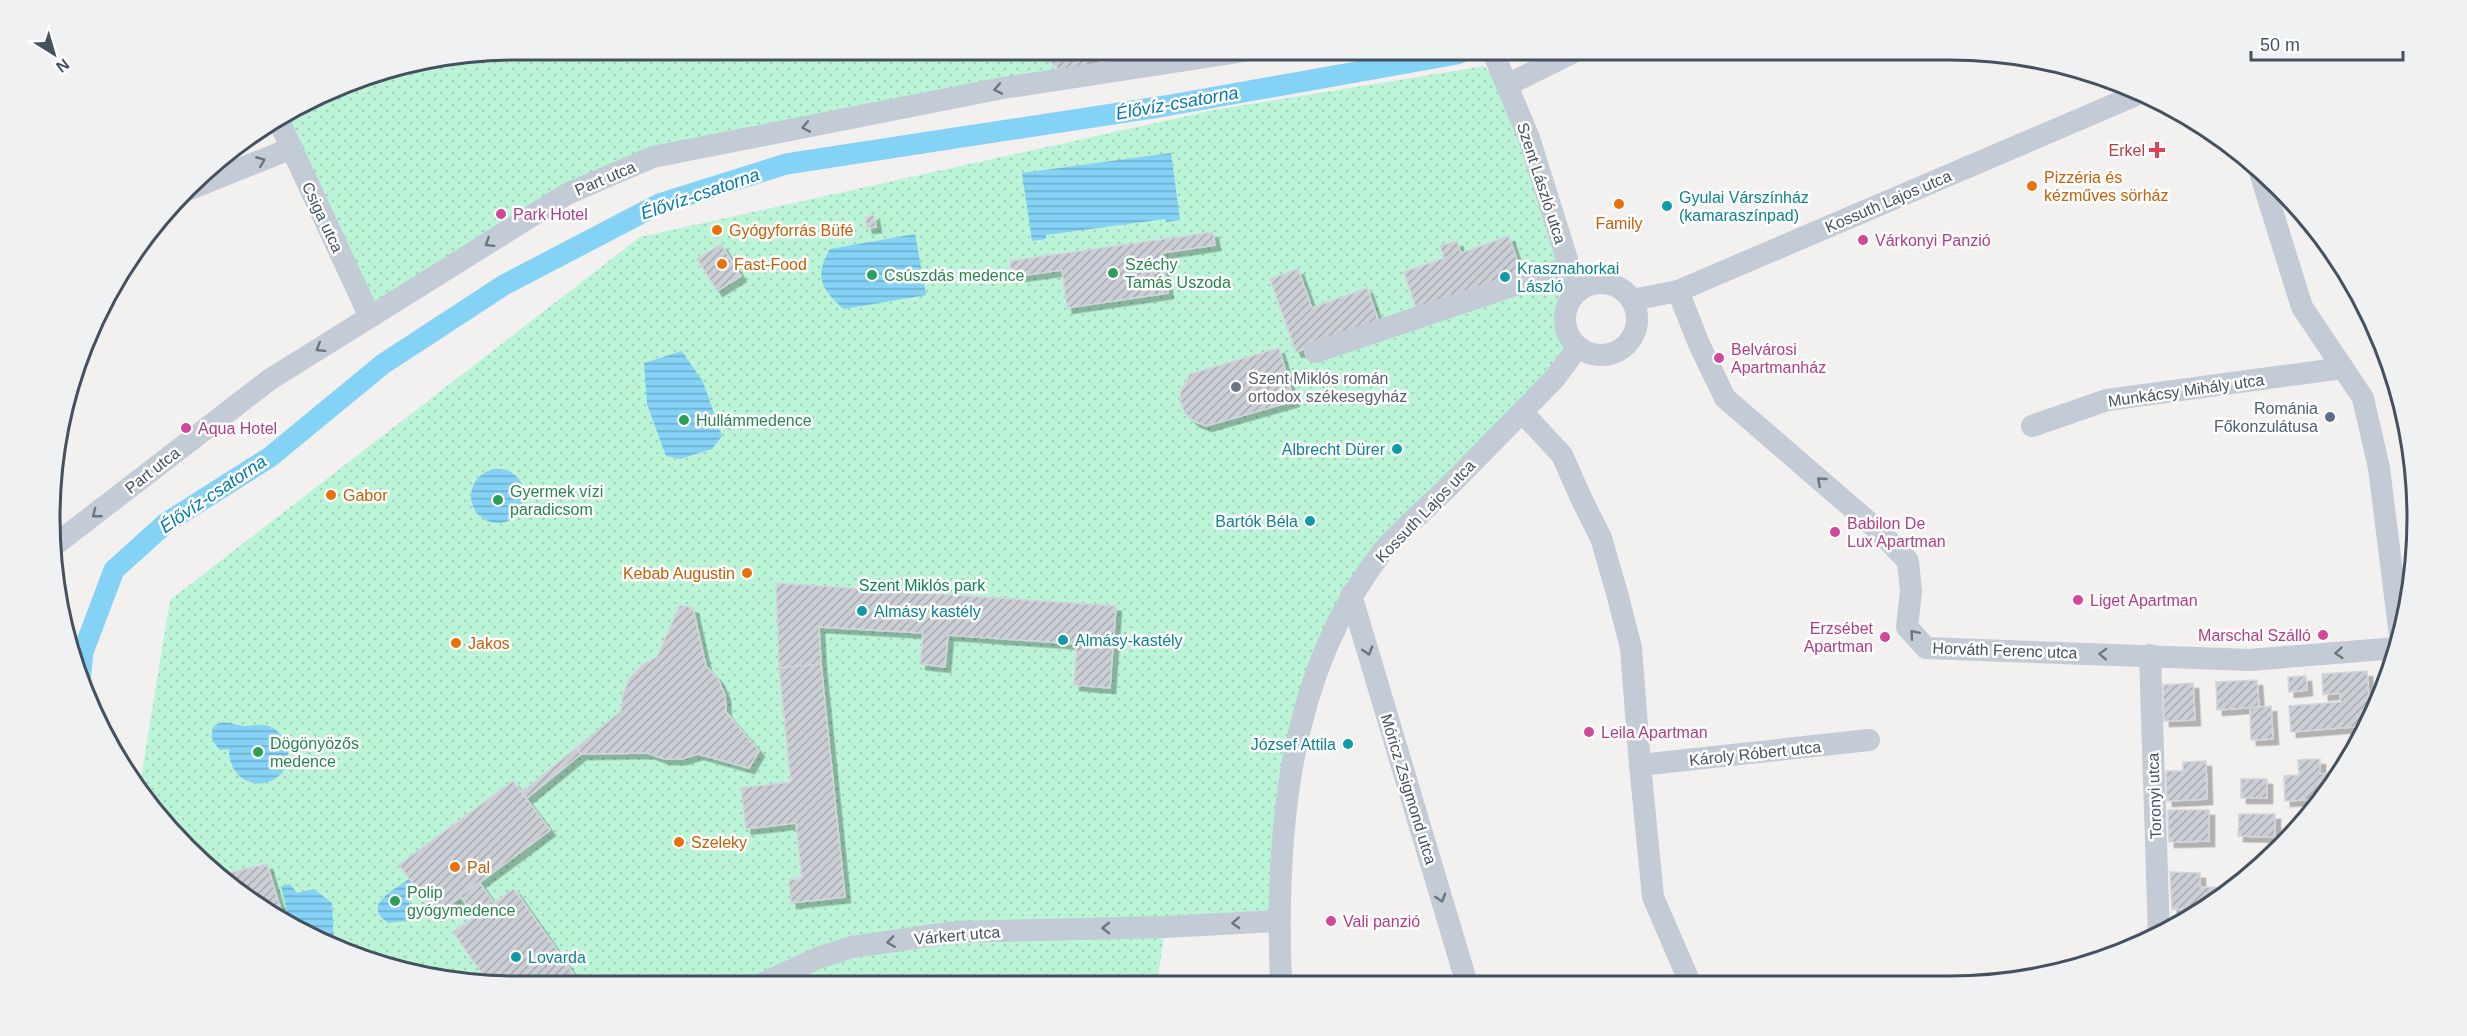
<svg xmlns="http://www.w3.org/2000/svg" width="2467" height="1036" viewBox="0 0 2467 1036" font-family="Helvetica,sans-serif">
	<defs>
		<pattern id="park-dots" width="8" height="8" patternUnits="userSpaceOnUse" patternTransform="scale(1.5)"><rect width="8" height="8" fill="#bbf4d6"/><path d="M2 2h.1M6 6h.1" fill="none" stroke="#a2d3ba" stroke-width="1.8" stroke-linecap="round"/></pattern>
		<pattern id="water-rules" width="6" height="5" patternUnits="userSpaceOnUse" patternTransform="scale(1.5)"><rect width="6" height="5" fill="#84d2f5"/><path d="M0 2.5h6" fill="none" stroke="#6eadca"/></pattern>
		<pattern id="building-hatch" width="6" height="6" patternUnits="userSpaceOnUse" patternTransform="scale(1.5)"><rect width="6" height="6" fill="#ccced6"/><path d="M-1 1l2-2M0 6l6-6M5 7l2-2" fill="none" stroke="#a7aab1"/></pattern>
		<filter id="shadow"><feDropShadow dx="5.5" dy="5.5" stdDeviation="0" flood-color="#0004"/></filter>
	</defs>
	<rect width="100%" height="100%" fill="#f3f0f0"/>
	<!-- park -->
	<g fill="url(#park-dots)">
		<polygon points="518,50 1053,50 1055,80 653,157 370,317 283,112 367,74"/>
		<polygon points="1485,66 1529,138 1577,291 1569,301 1565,325 1578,347 1384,550 1317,667 1278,921 1165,927 1157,985 518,986 368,962 233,889 139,790 170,600 640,237 1214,110"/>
	</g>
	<!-- water -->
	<g fill="url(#water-rules)">
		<polygon points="1171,153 1180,220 1166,222 1165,219 1046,235 1046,239 1032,241 1022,173"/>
		<path d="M915 234 926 295 844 309C821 290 814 276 830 249Z"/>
		<polygon points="682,351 703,382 722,436 712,449 680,459 666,456 647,404 644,363"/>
		<circle cx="498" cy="496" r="27"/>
		<path d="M223 722C230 723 239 726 246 726 256 726 263 722 273 728 281 733 286 741 288 750 293 791 229 798 229 749L220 750C212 741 209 736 215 725Z"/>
		<path d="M409 879 417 889 406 897C413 906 411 913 404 921L389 923C360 905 396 889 409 879Z"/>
		<polygon points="290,884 297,893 314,889 332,903 334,944 289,920 281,886"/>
	</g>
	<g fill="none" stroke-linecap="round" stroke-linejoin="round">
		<!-- canal -->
		<polyline stroke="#84d2f5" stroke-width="21" points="80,682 83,652 114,570 166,523 270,457 383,364 504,285 659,204 786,164 1165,106 1457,54 1468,50"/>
	</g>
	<!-- building -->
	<g fill="url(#building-hatch)" stroke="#d3d5dc" stroke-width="1.5" filter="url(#shadow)">
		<polygon points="1058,50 1100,50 1079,68 1059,70 1049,60 1058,54"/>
		<polygon points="2293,203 2320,233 2329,245 2317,247 2314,226 2300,227"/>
		<polygon points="874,215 876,227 867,228 865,217"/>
		<polygon points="1213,232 1215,245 1162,253 1168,293 1067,308 1062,270 1012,277 1010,261"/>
		<polygon points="1509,236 1521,272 1416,308 1404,272 1444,258 1440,246 1457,241 1461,253"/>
		<polygon points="721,244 741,276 717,291 697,259"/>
		<polygon points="1298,269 1312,308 1367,288 1379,322 1296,352 1270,279"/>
		<polygon points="1279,348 1294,401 1206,426 1194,421 1185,413 1180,401 1181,391 1190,374"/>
		<polygon points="776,583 1116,606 1110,688 1074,685 1077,644 948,635 945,667 920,664 923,633 819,627 821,664 779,668"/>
		<polygon points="680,605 693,608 706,666 718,679 725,695 726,712 759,751 749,768 698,754 682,759 664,759 648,753 581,754 576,748 621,711 623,694 630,678 642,665 657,657"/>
		<polygon points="821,664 845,897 791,903 789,880 802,878 796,823 746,829 741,788 791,782 779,668"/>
		<polygon points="2367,671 2370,714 2364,726 2291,732 2289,706 2341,702 2340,693 2323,695 2322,674"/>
		<polygon points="2306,676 2307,690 2289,692 2288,677"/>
		<polygon points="2257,680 2259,707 2217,710 2216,682"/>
		<polygon points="2193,683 2195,720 2164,721 2163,685"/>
		<polygon points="2271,706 2273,739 2251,740 2250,708"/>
		<polygon points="576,748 581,754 527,798 522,792"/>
		<polygon points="2320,759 2320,774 2342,772 2339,778 2320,799 2285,801 2284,776 2299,775 2298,760"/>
		<polygon points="2206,761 2207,799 2167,801 2166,771 2183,771 2183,762"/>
		<rect x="2241" y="779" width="26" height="19"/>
		<polygon points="513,781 550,830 436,915 399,865"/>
		<polygon points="2168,810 2209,810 2209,841 2169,842"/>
		<polygon points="2239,814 2275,814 2275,837 2238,836"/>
		<polygon points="2285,839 2276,849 2275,840"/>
		<polygon points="267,864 283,917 233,889 219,875"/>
		<polygon points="2170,872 2200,873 2200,887 2231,888 2198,910 2172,909"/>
		<polygon points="479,882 494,903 475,916 460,896"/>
		<polygon points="514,889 582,986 518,986 488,982 453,932"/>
	</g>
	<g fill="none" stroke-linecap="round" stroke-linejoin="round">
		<!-- minor -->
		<g stroke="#c2cbd6" stroke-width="22">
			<polyline points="1492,50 1529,138 1577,291"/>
			<polyline points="1507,85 1578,50"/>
			<polyline points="277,117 370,317"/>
			<polyline points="2258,166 2302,307 2363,398 2379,468 2400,636"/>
			<polyline points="190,189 292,148"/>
			<circle cx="1601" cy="319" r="36"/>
			<polyline points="1678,291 1699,344 1725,398 1879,531 1908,561 1911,591 1907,627 1926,648 2250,660 2397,648"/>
			<polyline points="1632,300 1678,291 2141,93"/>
			<polyline points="1315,352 1569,267"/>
			<polyline points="1522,412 1562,455 1581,498 1601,538 1617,593 1631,648 1640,765 1653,897 1690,983"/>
			<polyline points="2032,426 2107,400 2343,368"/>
			<polyline points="56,544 269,380 567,194 653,157 1003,88 1252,50"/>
			<polyline points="1351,595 1467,984"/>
			<polyline points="2150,655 2159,936"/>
			<polyline points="1640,765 1869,740"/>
			<path d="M1281 984C1275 835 1287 674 1382 552 1400 530 1424 511 1444 491 1481 454 1518 416 1555 378L1578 347"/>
			<polyline points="757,986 818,958 852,947 956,932 1165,927 1278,921"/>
		</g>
	</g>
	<!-- one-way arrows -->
	<defs><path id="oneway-chevron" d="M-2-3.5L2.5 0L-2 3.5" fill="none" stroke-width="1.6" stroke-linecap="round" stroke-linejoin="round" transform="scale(1.5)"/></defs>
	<g stroke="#6b7683">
		<use href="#oneway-chevron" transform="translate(998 89) rotate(169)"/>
		<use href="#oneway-chevron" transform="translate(806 127) rotate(169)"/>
		<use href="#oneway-chevron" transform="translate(261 161) rotate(-22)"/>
		<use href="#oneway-chevron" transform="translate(489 243) rotate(148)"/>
		<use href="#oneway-chevron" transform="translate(320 348) rotate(148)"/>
		<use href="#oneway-chevron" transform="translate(1821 481) rotate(-139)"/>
		<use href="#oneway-chevron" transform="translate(96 514) rotate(142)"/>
		<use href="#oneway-chevron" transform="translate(1914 634) rotate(-131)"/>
		<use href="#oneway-chevron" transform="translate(1368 651) rotate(73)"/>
		<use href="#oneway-chevron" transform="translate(2339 653) rotate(175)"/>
		<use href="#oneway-chevron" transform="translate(2103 654) rotate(-178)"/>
		<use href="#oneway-chevron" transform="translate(1441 898) rotate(73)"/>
		<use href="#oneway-chevron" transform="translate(1236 923) rotate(177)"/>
		<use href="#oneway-chevron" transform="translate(1106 928) rotate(179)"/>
		<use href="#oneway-chevron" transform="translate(891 942) rotate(172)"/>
	</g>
	<!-- markers -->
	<path fill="#e0444e" stroke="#fff" stroke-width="2" d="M2154 141h6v6h6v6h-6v6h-6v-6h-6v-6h6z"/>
	<g fill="#e8710a" stroke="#fff" stroke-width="2">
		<circle cx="2032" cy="186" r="6"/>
		<circle cx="1619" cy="204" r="6"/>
		<circle cx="717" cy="230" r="6"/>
		<circle cx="722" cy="264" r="6"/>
		<circle cx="331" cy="495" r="6"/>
		<circle cx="747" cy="573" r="6"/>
		<circle cx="456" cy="643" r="6"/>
		<circle cx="679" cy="842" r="6"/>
		<circle cx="455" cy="867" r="6"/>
	</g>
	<g fill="#0f9aa8" stroke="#fff" stroke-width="2">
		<circle cx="1667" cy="206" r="6"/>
		<circle cx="1505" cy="277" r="6"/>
		<circle cx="1397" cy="449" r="6"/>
		<circle cx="1310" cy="521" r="6"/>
		<circle cx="862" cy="611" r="6"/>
		<circle cx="1063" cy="640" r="6"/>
		<circle cx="1348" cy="744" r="6"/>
		<circle cx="516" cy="957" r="6"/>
	</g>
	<g fill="#d1479c" stroke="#fff" stroke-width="2">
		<circle cx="501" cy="214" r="6"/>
		<circle cx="1863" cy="240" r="6"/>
		<circle cx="1719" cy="358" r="6"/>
		<circle cx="186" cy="428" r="6"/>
		<circle cx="1835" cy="532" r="6"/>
		<circle cx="2078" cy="600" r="6"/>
		<circle cx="2323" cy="635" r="6"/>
		<circle cx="1885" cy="637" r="6"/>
		<circle cx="1589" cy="732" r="6"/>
		<circle cx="1331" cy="921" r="6"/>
	</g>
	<g fill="#2e9e5b" stroke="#fff" stroke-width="2">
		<circle cx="1113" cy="273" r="6"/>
		<circle cx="872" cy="275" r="6"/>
		<circle cx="684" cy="420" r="6"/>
		<circle cx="498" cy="500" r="6"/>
		<circle cx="258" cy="752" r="6"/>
		<circle cx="395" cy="901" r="6"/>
	</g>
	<circle fill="#6b7280" stroke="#fff" stroke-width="2" cx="1236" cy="387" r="6"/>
	<circle fill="#5c6f8a" stroke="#fff" stroke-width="2" cx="2330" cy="417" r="6"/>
	<g text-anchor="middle" stroke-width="5" stroke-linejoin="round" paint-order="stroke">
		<!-- health labels -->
		<g font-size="16" fill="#be3a42" stroke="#fff" text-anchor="end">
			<text x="2145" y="156">Erkel</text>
		</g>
		<!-- food labels -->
		<g font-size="16" fill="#c56008" stroke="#fff" text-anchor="start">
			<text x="2044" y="183">Pizzéria és<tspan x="2044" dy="18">kézműves sörház</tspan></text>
			<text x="1619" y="229" text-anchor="middle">Family</text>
			<text x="729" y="236">Gyógyforrás Büfé</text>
			<text x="734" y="270">Fast-Food</text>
			<text x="343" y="501">Gabor</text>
			<text x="735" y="579" text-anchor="end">Kebab Augustin</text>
			<text x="468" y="649">Jakos</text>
			<text x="691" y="848">Szeleky</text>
			<text x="467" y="873">Pal</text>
		</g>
		<!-- street labels -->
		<g font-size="16" fill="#465160" stroke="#fff">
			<text transform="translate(605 178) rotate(-23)" y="6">Part utca</text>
			<text transform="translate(1542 183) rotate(72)" y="6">Szent László utca</text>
			<text transform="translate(1888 201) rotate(-23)" y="6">Kossuth Lajos utca</text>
			<text transform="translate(323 217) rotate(65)" y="6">Csiga utca</text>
			<text transform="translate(2186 390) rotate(-8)" y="6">Munkácsy Mihály utca</text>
			<text transform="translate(152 470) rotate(-38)" y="6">Part utca</text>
			<text transform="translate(1425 511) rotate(-46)" y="6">Kossuth Lajos utca</text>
			<text transform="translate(2005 650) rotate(2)" y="6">Horváth Ferenc utca</text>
			<text transform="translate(1755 753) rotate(-6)" y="6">Károly Róbert utca</text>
			<text transform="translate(1409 789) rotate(73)" y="6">Móricz Zsigmond utca</text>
			<text transform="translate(2154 796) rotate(-92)" y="6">Toronyi utca</text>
			<text transform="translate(957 935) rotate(-5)" y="6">Várkert utca</text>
		</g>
		<!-- culture labels -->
		<g font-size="16" fill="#0d838f" stroke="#fff" text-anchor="start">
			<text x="1679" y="203">Gyulai Várszínház<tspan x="1679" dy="18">(kamaraszínpad)</tspan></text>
			<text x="1517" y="274">Krasznahorkai<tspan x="1517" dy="18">László</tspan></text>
			<text x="1385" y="455" text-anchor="end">Albrecht Dürer</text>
			<text x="1298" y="527" text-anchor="end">Bartók Béla</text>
			<text x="874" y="617">Almásy kastély</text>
			<text x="1075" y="646">Almásy-kastély</text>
			<text x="1336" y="750" text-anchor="end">József Attila</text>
			<text x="528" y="963">Lovarda</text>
		</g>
		<!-- hotel labels -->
		<g font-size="16" fill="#b23c85" stroke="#fff" text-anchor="start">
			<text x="513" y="220">Park Hotel</text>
			<text x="1875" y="246">Várkonyi Panzió</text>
			<text x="1731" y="355">Belvárosi<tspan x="1731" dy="18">Apartmanház</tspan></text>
			<text x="198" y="434">Aqua Hotel</text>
			<text x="1847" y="529">Babilon De<tspan x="1847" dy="18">Lux Apartman</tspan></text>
			<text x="2090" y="606">Liget Apartman</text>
			<text x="1873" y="634" text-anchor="end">Erzsébet<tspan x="1873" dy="18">Apartman</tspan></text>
			<text x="2311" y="641" text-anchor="end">Marschal Szálló</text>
			<text x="1601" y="738">Leila Apartman</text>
			<text x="1343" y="927">Vali panzió</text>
		</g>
		<!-- leisure labels -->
		<g font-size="16" fill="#27864d" stroke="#fff" text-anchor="start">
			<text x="1125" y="270">Széchy<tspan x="1125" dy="18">Tamás Uszoda</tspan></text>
			<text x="884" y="281">Csúszdás medence</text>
			<text x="696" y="426">Hullámmedence</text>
			<text x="510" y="497">Gyermek vízi<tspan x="510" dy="18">paradicsom</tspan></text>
			<text x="270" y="749">Dögönyözős<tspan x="270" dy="18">medence</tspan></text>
			<text x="407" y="898">Polip<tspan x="407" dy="18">gyógymedence</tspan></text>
		</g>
		<!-- worship labels -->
		<g font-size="16" fill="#5b616d" stroke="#fff" text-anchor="start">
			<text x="1248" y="384">Szent Miklós román<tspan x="1248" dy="18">ortodox székesegyház</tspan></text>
		</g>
		<!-- service labels -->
		<g font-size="16" fill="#4e5e75" stroke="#fff" text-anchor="end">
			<text x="2318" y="414">Románia<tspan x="2318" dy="18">Főkonzulátusa</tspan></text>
		</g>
		<!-- park labels -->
		<g font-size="16" fill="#0e8454" stroke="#fff">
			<text x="922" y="591">Szent Miklós park</text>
		</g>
		<!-- water labels -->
		<g font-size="18" font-style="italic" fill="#017ab1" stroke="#fff">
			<text transform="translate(1177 103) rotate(-10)" y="6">Élővíz-csatorna</text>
			<text transform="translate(700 194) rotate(-19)" y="6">Élővíz-csatorna</text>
			<text transform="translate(213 494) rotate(-34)" y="6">Élővíz-csatorna</text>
		</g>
	</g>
	<!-- crop -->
	<path d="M0 0H2467V1036H0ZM518 60H1949A458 458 0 0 1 2407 518V518A458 458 0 0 1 1949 976H518A458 458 0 0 1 60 518V518A458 458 0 0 1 518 60Z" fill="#f0f1f2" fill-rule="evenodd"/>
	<path fill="none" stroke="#465160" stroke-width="3" d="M518 60H1949A458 458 0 0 1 2407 518V518A458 458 0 0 1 1949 976H518A458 458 0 0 1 60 518V518A458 458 0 0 1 518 60Z"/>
	<!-- north arrow -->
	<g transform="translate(54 54) rotate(143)" stroke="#ffffff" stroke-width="4.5" paint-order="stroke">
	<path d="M0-4.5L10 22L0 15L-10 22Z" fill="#465160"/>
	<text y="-9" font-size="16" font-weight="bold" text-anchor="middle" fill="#465160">N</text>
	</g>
	<!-- scale -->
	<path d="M2251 51v9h152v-9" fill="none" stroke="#465160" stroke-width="3"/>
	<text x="2260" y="51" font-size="18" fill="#465160" stroke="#ffffff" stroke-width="4.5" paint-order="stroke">50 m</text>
</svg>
